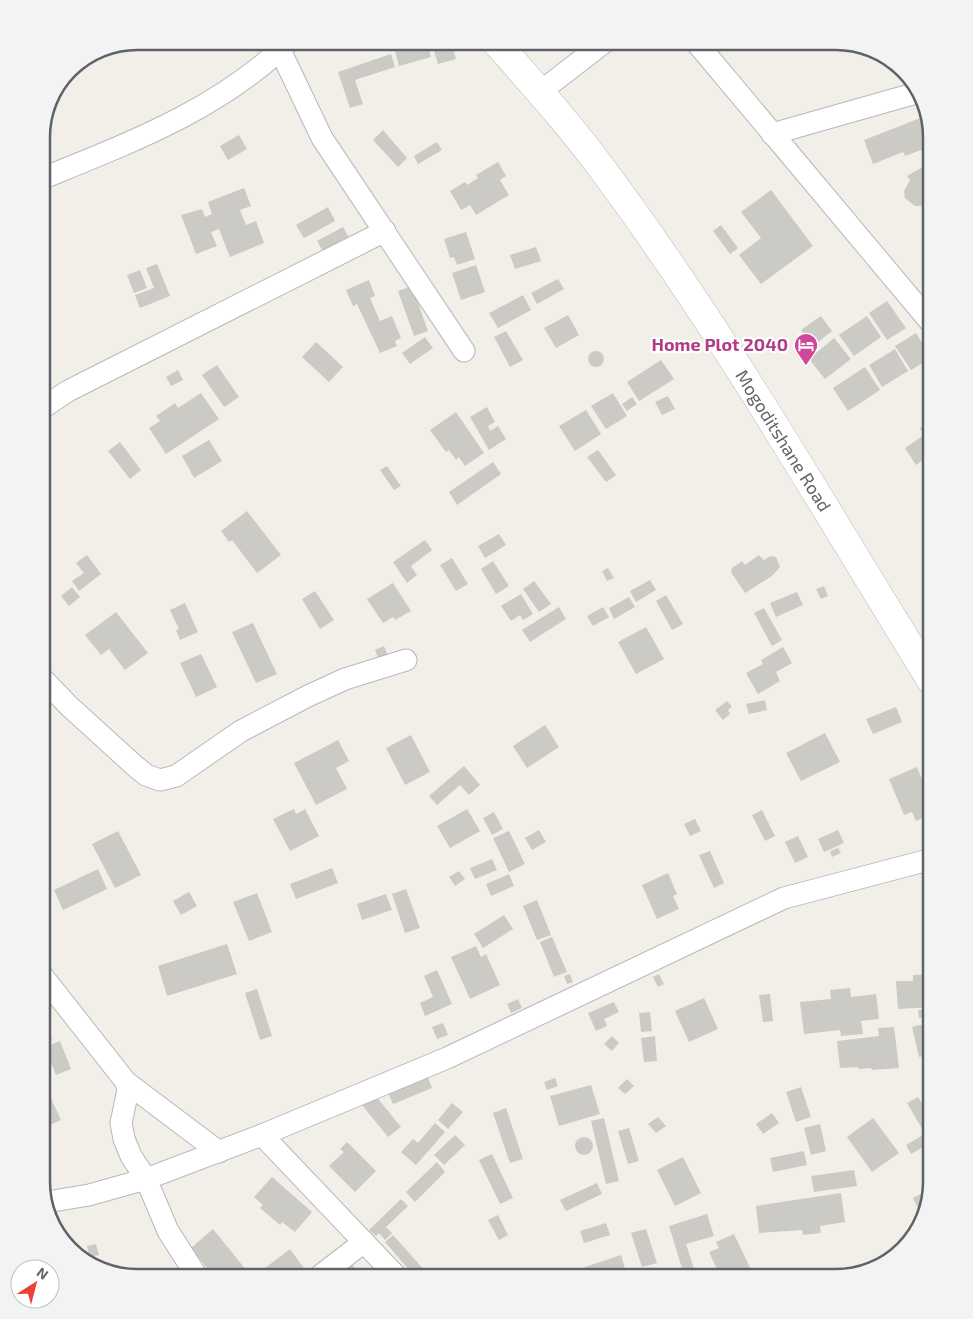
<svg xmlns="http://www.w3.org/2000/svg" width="973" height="1319" viewBox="0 0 973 1319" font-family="'Exo 2',sans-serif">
	<rect width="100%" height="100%" fill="#f1efe8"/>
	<!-- building -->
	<g fill="#cccac5">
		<polygon points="431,41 451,41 456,59 438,64"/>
		<polygon points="427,42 431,57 399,66 395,51"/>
		<polygon points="391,54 395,67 355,80 363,104 350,108 338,72"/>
		<polygon points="923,117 932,138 932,154 926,156 921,150 905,156 903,152 873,164 864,140"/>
		<polygon points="383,130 407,158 398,167 373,140"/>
		<polygon points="239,135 247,149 228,160 220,146"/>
		<polygon points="437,142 442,150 418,164 414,156"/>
		<polygon points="498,162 506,176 500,180 509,195 476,215 470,205 461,210 450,191 465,182 467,185 478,178 476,175"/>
		<polygon points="926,165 927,168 932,167 932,198 921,206 915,206 905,198 904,191 910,180 907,176"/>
		<polygon points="244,188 251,206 240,210 246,225 256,221 264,243 230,257 219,229 211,232 217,246 196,254 181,215 202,209 205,217 212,214 208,202"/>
		<polygon points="771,190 813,246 761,284 739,255 761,238 741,212"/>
		<polygon points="328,207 335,221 304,238 296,225"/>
		<polygon points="721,225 738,248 730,254 713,231"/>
		<polygon points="343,227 351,241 325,255 317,241"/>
		<polygon points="466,232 475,259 457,265 454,257 450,258 444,239"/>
		<polygon points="536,247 541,261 515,269 510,255"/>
		<polygon points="157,264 170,296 140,308 135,295 154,288 146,268"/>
		<polygon points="476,265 485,292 461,300 452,273"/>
		<polygon points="140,270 147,288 134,293 127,275"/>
		<polygon points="558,279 564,289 537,304 531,293"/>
		<polygon points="369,280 375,296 370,298 380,321 392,316 401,338 395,341 397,346 380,353 357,304 353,306 346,290"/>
		<polygon points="412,286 428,331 414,336 398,291"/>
		<polygon points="523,295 531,310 498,328 489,313"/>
		<polygon points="887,301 906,328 887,340 869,313"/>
		<polygon points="568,315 579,335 556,348 544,328"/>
		<polygon points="821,316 832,331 813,346 801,330"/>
		<polygon points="867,316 881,337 854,356 839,335"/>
		<polygon points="506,331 523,360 510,367 494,337"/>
		<polygon points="916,333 931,358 911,370 895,346"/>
		<polygon points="425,337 433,348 410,364 402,353"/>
		<polygon points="834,338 851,359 825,379 809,359"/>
		<polygon points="316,342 343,367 329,382 302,357"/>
		<polygon points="895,349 908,371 882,387 869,365"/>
		<circle cx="596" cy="359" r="8"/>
		<polygon points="661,360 674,379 639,401 627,382"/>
		<polygon points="217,365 239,397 224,407 202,375"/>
		<polygon points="865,367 880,390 848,411 833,388"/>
		<polygon points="178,370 183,380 171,386 166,377"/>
		<polygon points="201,393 219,419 166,454 149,428 160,421 156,416 175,403 178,408"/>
		<polygon points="613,393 627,416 606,429 591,406"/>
		<polygon points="668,396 675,409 662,415 655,402"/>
		<polygon points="632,397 637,404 627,411 622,404"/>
		<polygon points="487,407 495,422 488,426 490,431 498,426 506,439 489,450 470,417"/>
		<polygon points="586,410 601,434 575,451 559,426"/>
		<polygon points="456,412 484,453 465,466 459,457 456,460 449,450 446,452 430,430"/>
		<polygon points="929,422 932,426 932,454 916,465 905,448 924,435 920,428"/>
		<polygon points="209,440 222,461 194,478 182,456"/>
		<polygon points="120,442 141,470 130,479 108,451"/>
		<polygon points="598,450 616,475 606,482 587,457"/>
		<polygon points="493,462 501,474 457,505 449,492"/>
		<polygon points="387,466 401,486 394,490 380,470"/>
		<polygon points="247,511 281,555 257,573 232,540 229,542 221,531"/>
		<polygon points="499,534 506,545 485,558 478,546"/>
		<polygon points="425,540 432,550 411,566 417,575 407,583 393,562"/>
		<polygon points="87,555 101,574 79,591 72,581 84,573 76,563"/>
		<polygon points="759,555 764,560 770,556 776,557 780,567 772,576 745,593 731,572 732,568 742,561 745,565"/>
		<polygon points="452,558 468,584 456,591 440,565"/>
		<polygon points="493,561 509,586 496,594 481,569"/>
		<polygon points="608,568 614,578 607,581 602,571"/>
		<polygon points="650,580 656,590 636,602 630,591"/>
		<polygon points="534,581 551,604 539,612 523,589"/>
		<polygon points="393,583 411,611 395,620 393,617 383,623 367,599"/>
		<polygon points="824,586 828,596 821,599 816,589"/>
		<polygon points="72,587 80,597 69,606 61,596"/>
		<polygon points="315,591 334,620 320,629 302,599"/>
		<polygon points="797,592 803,605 776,617 770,603"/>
		<polygon points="521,594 533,614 523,620 520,615 511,621 501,606"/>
		<polygon points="666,595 683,624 672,630 656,601"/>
		<polygon points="629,597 635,607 614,619 609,608"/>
		<polygon points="185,603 198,632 180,640 176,630 179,629 170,610"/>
		<polygon points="559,607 566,619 530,642 522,630"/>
		<polygon points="603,607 609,617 593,626 587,616"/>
		<polygon points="764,608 782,640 772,646 754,613"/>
		<polygon points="116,612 148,653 125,670 109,649 101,655 85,635"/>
		<polygon points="253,623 277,674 256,683 232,632"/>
		<polygon points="646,627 664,659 636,674 618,642"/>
		<polygon points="384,646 388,656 379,660 375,650"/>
		<polygon points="783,647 792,663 776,672 780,681 758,694 746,673 763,664 761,660"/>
		<polygon points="201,654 217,687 196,697 180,663"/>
		<polygon points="765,700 767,710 749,714 746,704"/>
		<polygon points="727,701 732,707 728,710 730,714 723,720 715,710"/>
		<polygon points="896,707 902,722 873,734 866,719"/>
		<polygon points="545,725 559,747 527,768 513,746"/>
		<polygon points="825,733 840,762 801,781 786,753"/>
		<polygon points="411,735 430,772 405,785 386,748"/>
		<polygon points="338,740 349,761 336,768 347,789 316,805 294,763"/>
		<polygon points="464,766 480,785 469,795 460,785 437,805 429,796"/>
		<polygon points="917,767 932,804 924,807 927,816 916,821 912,812 904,815 889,779"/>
		<polygon points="294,809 296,814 305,809 319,836 290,851 273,819"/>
		<polygon points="467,809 480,831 450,848 437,826"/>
		<polygon points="762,810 775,836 765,841 752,815"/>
		<polygon points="494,812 503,829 492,835 483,818"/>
		<polygon points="695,819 701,831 690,836 684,824"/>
		<polygon points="539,830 546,842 532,850 525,838"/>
		<polygon points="838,830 844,843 824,852 818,839"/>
		<polygon points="118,831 141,875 115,888 92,844"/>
		<polygon points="509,831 525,864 509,872 493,838"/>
		<polygon points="798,836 808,857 795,863 785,842"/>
		<polygon points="838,848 841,853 832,857 830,851"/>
		<polygon points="710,851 724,883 714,888 699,855"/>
		<polygon points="492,859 497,870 475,879 470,868"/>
		<polygon points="332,868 338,883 296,899 290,884"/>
		<polygon points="98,869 107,889 63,910 54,890"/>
		<polygon points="459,871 465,879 455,886 449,877"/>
		<polygon points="668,873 677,894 673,896 679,909 657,919 642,885"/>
		<polygon points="509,874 514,886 491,896 486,884"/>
		<polygon points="406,889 420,928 405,933 392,894"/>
		<polygon points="189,892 197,906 181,915 173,901"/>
		<polygon points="257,893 272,932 249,941 233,902"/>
		<polygon points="386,894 392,910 362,920 357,904"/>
		<polygon points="537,900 551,935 537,940 523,906"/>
		<polygon points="504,915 513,929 483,948 474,934"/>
		<polygon points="552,937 567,972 554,977 540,942"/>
		<polygon points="227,944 237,974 167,996 158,966"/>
		<polygon points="476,946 481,957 486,954 500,985 470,999 451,957"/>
		<polygon points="437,970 452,1004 425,1016 420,1003 433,997 424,976"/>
		<polygon points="570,974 573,982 567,984 564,976"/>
		<polygon points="659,974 664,984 658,987 653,977"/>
		<polygon points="932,974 932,1007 898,1009 896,981 913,981 913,975"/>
		<polygon points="850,988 851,997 876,994 879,1019 861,1021 863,1034 841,1036 840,1030 804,1034 800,1002 831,999 830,990"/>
		<polygon points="257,989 272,1036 260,1040 245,993"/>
		<polygon points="770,994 773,1021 763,1022 759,995"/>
		<polygon points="704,998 718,1029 689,1042 675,1011"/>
		<polygon points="518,999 522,1008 511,1013 507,1004"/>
		<polygon points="614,1002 619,1012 604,1019 607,1026 596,1031 588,1013"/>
		<polygon points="918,1010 932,1010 932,1017 919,1018"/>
		<polygon points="650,1012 652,1031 641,1032 639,1013"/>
		<polygon points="443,1023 448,1035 437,1039 432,1027"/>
		<polygon points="924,1024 932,1054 919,1057 912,1027"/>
		<polygon points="48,1025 52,1039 43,1042 41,1026"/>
		<polygon points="894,1027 899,1068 872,1070 871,1068 858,1069 858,1067 840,1068 837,1041 879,1036 878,1028"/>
		<polygon points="612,1036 619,1043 612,1051 604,1044"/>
		<polygon points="655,1036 657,1061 644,1062 641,1038"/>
		<polygon points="60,1041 71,1069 56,1075 45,1047"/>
		<polygon points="427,1075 432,1088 393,1104 387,1090"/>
		<polygon points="41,1077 61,1120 41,1129"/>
		<polygon points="555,1078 558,1086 547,1090 544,1082"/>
		<polygon points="627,1079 634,1086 625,1094 618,1088"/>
		<polygon points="591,1085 600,1114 559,1126 550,1096"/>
		<polygon points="801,1087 811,1117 796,1122 786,1092"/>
		<polygon points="375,1095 401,1127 388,1137 362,1105"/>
		<polygon points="918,1097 932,1121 932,1142 911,1154 906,1145 925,1134 907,1103"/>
		<polygon points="452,1103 463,1112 448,1129 438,1120"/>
		<polygon points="506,1108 523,1159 510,1163 493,1113"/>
		<polygon points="772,1113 779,1123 763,1134 756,1124"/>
		<polygon points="658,1117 666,1126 656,1133 648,1124"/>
		<polygon points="604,1118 619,1181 606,1184 591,1121"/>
		<polygon points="873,1118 899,1153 872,1172 847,1137"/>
		<polygon points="435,1123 445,1132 416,1165 401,1152 413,1139 418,1143"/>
		<polygon points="820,1124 826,1151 811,1155 804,1128"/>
		<polygon points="629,1128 639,1161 628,1164 618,1131"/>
		<polygon points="455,1135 465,1145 444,1165 434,1155"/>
		<circle cx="584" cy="1146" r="9"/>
		<polygon points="347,1142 376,1171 355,1192 329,1166 344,1152 340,1149"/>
		<polygon points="804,1151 807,1165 773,1172 770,1158"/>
		<polygon points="492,1154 513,1198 500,1204 479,1160"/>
		<polygon points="683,1157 701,1193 675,1206 657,1170"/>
		<polygon points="437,1162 445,1172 415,1202 406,1192"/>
		<polygon points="854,1170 857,1186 814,1192 811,1176"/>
		<polygon points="272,1177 312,1212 295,1232 282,1222 280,1225 260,1208 263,1205 254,1197"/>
		<polygon points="597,1183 602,1194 566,1211 560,1200"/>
		<polygon points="931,1184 923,1214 921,1215 913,1198 929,1190 927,1186"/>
		<polygon points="841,1193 845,1222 820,1226 821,1233 803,1235 802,1230 759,1233 756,1206"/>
		<polygon points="401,1199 408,1206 386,1227 392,1233 385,1240 379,1233 376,1236 369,1230"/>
		<polygon points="707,1214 714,1236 686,1244 696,1275 685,1278 669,1226"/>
		<polygon points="498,1215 508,1235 499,1240 488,1220"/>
		<polygon points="606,1223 610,1235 584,1243 580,1231"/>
		<polygon points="213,1229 247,1271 239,1278 215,1278 191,1248"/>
		<polygon points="646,1229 657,1263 642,1267 631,1233"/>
		<polygon points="734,1234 754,1276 749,1278 721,1278 709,1252 719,1248 716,1242"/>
		<polygon points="393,1235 427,1273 421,1278 416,1278 385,1242"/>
		<polygon points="96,1244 99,1255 89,1257 87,1246"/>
		<polygon points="290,1249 306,1271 298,1278 252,1278"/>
		<polygon points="621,1255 628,1278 586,1278 582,1268"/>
		<polygon points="351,1263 359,1274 355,1278 330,1278"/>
		<polygon points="657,1270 659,1278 643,1278 642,1275"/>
	</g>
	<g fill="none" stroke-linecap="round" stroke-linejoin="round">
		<!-- minor casing -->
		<g stroke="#b5b8bc" stroke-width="23">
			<g id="minor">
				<polyline points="695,41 932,324"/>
				<polyline points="280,50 322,138 464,351"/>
				<polyline points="540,92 606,41"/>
				<polyline points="772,134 920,92"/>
				<path d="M41 179C129 143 221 109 289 41"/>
				<polyline points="41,409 68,391 385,231"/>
				<polyline points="41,677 69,706 135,766 146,775 160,780 176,776 241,731 308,696 345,679 406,660"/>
				<polyline points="41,974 126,1082 128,1090 121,1123 124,1139 131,1156 146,1179 168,1231 198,1278"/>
				<polyline points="126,1082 219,1152"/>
				<polyline points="262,1135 398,1278"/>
				<polyline points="47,1202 89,1195 146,1179 262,1135 447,1058 784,898 932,859"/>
				<polyline points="317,1278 364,1242"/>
			</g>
		</g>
		<!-- secondary casing -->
		<g stroke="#b6babf" stroke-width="29">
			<path id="secondary" d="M495 41C532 83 570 125 603 170 724 332 825 510 932 682"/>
		</g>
		<!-- minor -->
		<use href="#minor" stroke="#fff" stroke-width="21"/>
		<!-- secondary -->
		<use href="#secondary" stroke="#fff" stroke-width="28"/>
	</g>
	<!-- icons -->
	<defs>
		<g id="hotel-pin" transform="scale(1.25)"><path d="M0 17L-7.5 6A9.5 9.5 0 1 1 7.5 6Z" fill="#d1479c" stroke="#fff"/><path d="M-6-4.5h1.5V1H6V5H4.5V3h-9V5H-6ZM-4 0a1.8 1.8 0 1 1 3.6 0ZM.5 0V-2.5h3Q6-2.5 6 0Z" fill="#fff"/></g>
	</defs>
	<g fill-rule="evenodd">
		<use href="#hotel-pin" x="806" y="345"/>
	</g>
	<g text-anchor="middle" stroke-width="4.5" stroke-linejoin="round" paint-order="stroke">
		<!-- hotel labels -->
		<g font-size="18" font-weight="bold" fill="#b23c85" stroke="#fff" text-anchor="end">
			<text x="788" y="351">Home Plot 2040</text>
		</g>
		<!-- street labels -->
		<g font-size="18" fill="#5f6368" stroke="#fff">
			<text transform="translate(783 441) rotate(58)" y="6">Mogoditshane Road</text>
		</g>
	</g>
	<!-- crop -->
	<path d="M0 0H973V1319H0ZM137 50H836A87 87 0 0 1 923 137V1182A87 87 0 0 1 836 1269H137A87 87 0 0 1 50 1182V137A87 87 0 0 1 137 50Z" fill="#f2f3f3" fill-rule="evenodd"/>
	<path fill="none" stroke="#5f6368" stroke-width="2.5" d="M137 50H836A87 87 0 0 1 923 137V1182A87 87 0 0 1 836 1269H137A87 87 0 0 1 50 1182V137A87 87 0 0 1 137 50Z"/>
	<!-- north arrow -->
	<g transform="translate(35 1284) rotate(36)"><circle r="24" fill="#ffffff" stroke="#bfc1c3"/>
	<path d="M0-4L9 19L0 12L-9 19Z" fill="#ea4335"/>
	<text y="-8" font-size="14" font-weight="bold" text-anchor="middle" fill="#5f6368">N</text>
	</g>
</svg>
